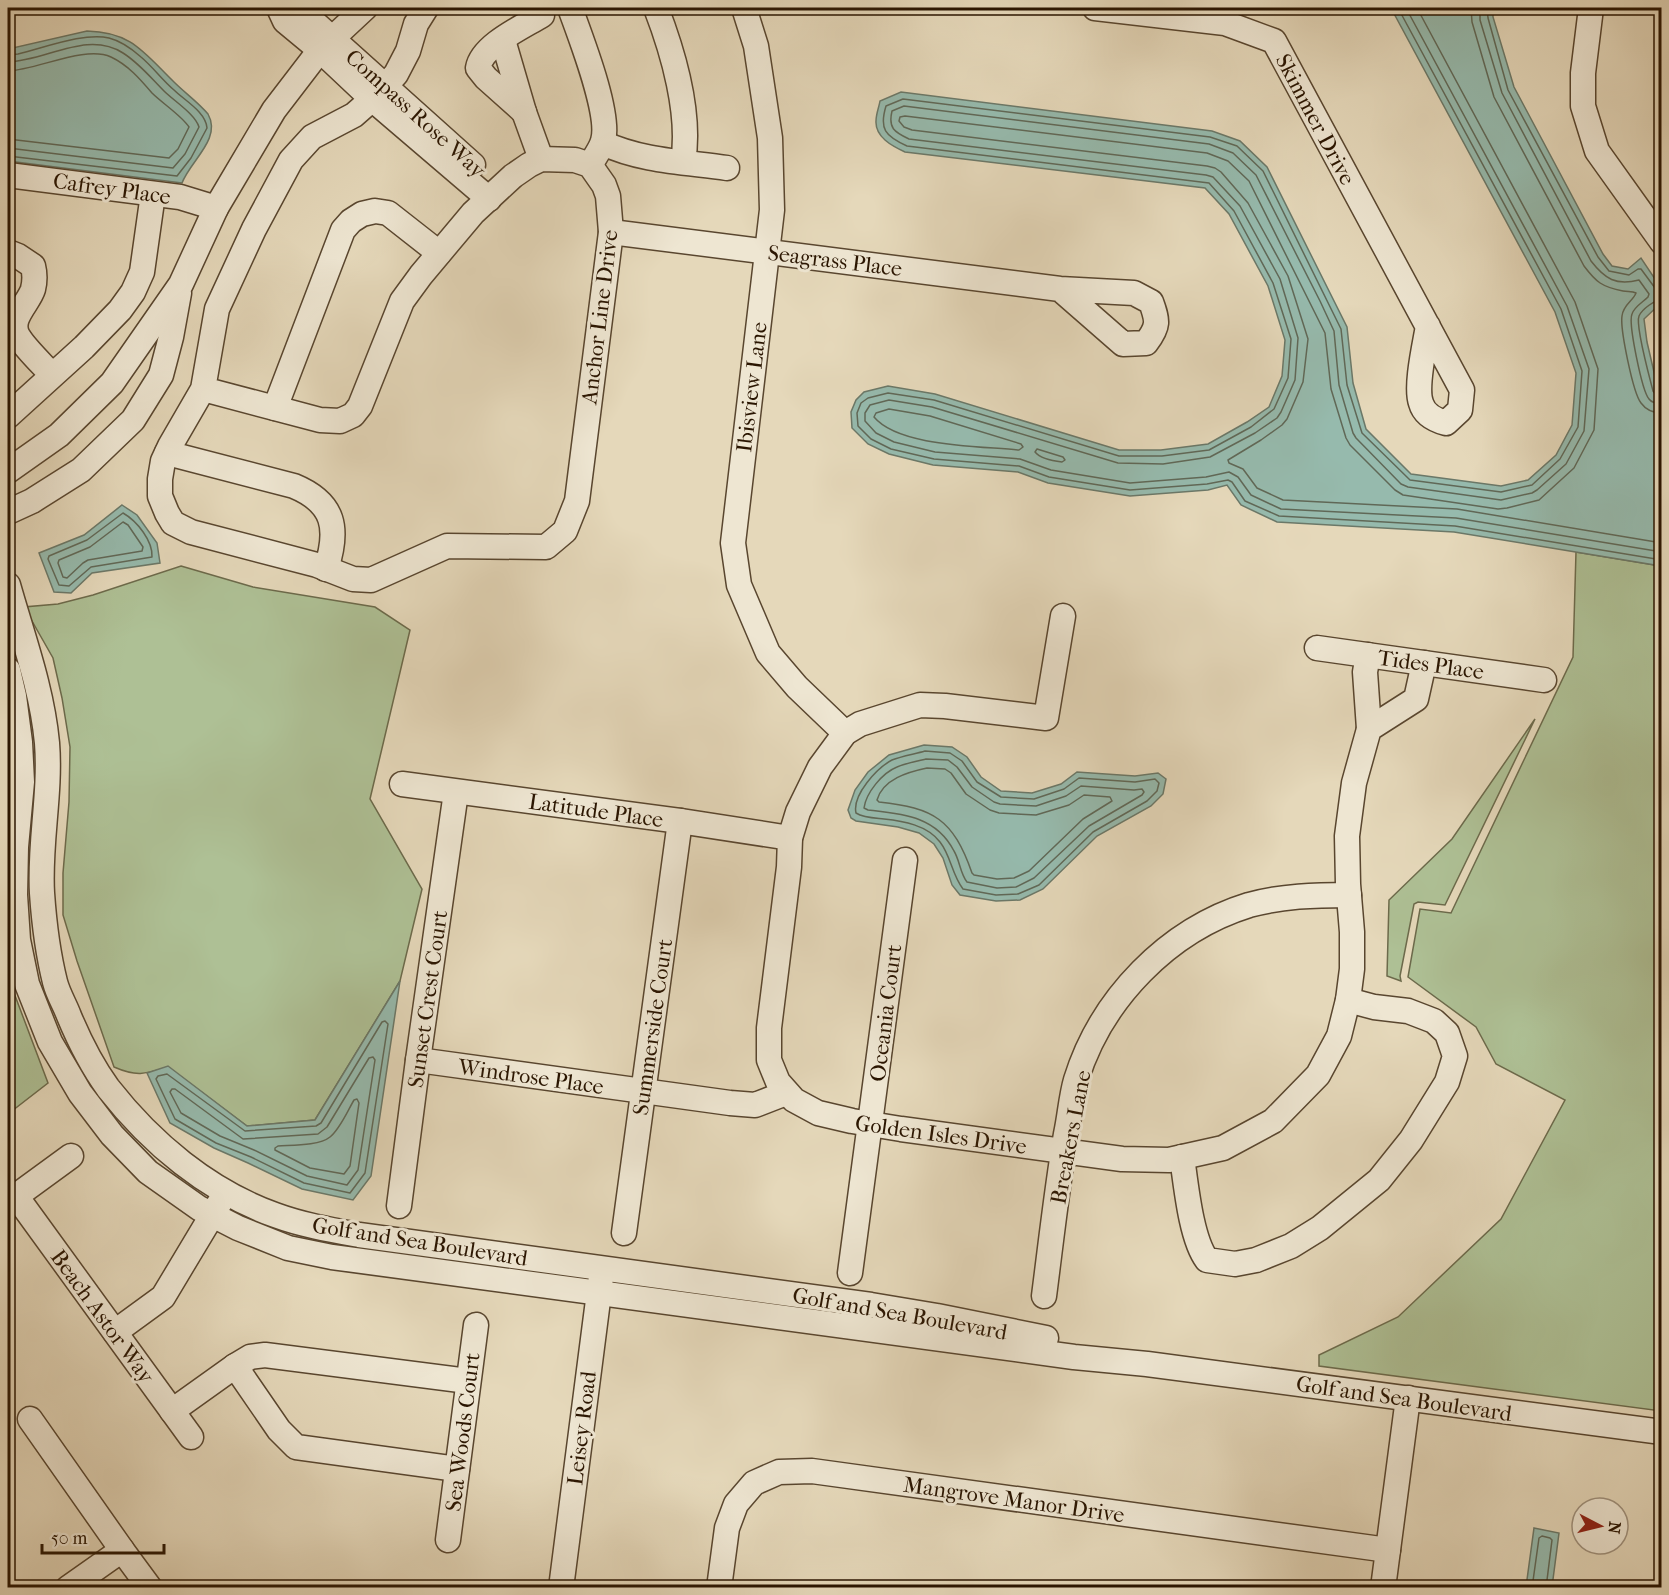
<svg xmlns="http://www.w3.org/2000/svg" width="1669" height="1595" viewBox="0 0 1669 1595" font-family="'IM FELL French Canon',serif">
	<rect width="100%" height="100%" fill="#e5d8ba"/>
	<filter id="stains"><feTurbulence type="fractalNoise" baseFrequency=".00333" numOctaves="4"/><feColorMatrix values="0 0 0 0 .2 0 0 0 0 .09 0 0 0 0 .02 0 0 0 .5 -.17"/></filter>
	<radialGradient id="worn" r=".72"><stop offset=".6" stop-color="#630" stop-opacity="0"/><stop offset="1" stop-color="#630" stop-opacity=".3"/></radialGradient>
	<!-- green -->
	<g fill="#aec095" stroke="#6c6a4b" stroke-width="1.5">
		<polygon points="1576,552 1661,566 1661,1411 1319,1366 1319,1355 1398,1317 1501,1219 1565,1100 1496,1064 1476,1027 1408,977 1420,909 1451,913 1573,657"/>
		<path d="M181 566 253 587 375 607 410 630 370 799 422 889 400 981 315 1120 247 1126 168 1067C145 1074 137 1077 114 1067L77 961 63 915V873L69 802 70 747 62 698 53 658 24 607 58 604 93 595Z"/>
		<polygon points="1535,719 1445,905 1418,902 1414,904 1400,976 1401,981 1387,976 1389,900 1452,839"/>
		<polygon points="8,977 48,1083 8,1114"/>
	</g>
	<!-- water -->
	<g fill="#96baad" stroke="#6b7868" stroke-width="1.5">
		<path d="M1391 8H1493V17L1514 87 1603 254 1612 266 1628 269 1641 258 1661 288V303L1644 319 1647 342 1661 402V566L1454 532 1277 522 1241 505 1227 485 1208 490 1130 496 1048 483 1018 472 933 465 889 454 868 444 852 428 851 412 856 400 864 392 888 386 935 394 1119 450H1161L1208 444 1247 422 1269 407 1282 376 1285 340 1268 286 1229 214 1205 188 905 152C892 146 875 137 876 121 876 114 879 107 880 101L901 92 1212 131 1240 141 1267 167 1347 327 1353 383 1366 429 1411 474 1501 486 1528 480 1556 455 1572 425 1576 373 1555 312Z"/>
		<path d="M87 31C132 32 144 53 174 82 185 93 198 102 208 114 222 139 190 161 182 183L8 161V49Z"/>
		<polygon points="122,505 137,515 157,543 160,563 92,573 71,593 54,592 39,553 84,535"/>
		<polygon points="924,745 952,747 967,757 981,777 1001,791 1032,793 1061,784 1077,772 1135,776 1158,773 1166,779 1163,794 1151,806 1097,836 1043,889 1020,900 996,901 960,895 952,885 943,858 934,844 919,833 898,827 856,821 851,818 848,810 855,790 868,772 889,755"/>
		<polygon points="400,981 371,1176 353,1200 302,1189 248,1163 214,1148 170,1123 147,1073 168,1066 247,1126 315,1120"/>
		<polygon points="1534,1528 1559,1533 1552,1587 1526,1587"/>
	</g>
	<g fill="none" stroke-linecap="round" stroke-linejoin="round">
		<!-- shore -->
		<g stroke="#606857" stroke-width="1.5">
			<path d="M1398 8 1561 309 1582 371 1578 427 1560 459 1532 485 1501 492 1410 480 1362 433 1347 385 1341 329 1263 171 1237 146 1210 137 903 99 886 106C879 129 885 136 907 146L1209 183 1234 211 1273 283 1291 339 1288 378 1274 409 1251 427 1209 450 1162 456H1119L934 400 888 393 868 398 861 403 857 413 858 426 871 439 891 449 934 459 1019 466 1049 477 1130 490 1207 484 1228 480 1232 482 1245 501 1279 516 1455 526 1662 560"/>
			<path d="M1406 8 1567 306 1589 369 1584 431 1566 464 1537 490 1532 493 1501 500 1408 487 1401 484 1356 438 1353 433 1339 385 1334 331 1320 301 1256 175 1233 153 1209 144 904 106 892 111C888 128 894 132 909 139L1206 175 1213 177 1240 206 1280 279 1298 338 1295 380 1281 412 1277 418 1255 433 1210 457 1163 464 1118 463 932 407 889 400 870 405 865 413V421L876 433 894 442 935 452 1020 459 1051 470 1130 483 1206 477 1229 472 1238 477 1251 495 1281 509 1456 518 1662 552"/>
			<polyline points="1417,8 1575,302 1598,369 1594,430 1574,468 1539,500 1507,508 1498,509 1403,495 1395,490 1350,445 1346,438 1331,389 1325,333 1249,181 1228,161 1207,153 905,116 900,117 899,121 904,127 912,130 1207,166 1215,168 1221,172 1248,203 1288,276 1308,339 1303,382 1287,419 1282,425 1261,440 1228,460 1229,463 1243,469 1257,488 1283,500 1457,509 1662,543"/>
			<path d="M1471 8 1472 22 1494 97 1584 266C1596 282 1602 287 1623 291 1628 292 1632 291 1636 293 1633 301 1623 305 1622 316 1620 329 1633 393 1641 403 1646 410 1653 413 1662 413"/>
			<path d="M1480 8V20L1502 93 1591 261C1605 279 1616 286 1639 280L1649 294 1648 297C1643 302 1634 307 1632 314 1628 323 1642 391 1649 399 1652 403 1656 403 1662 404"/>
			<polyline points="1487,8 1488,18 1508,90 1598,257 1609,271 1629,275 1638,269 1641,269 1655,288 1662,291"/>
			<path d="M8 55 18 54C44 48 84 32 109 38 121 41 132 49 141 57 153 67 162 80 174 90 184 100 206 112 207 128L191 158 177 176 8 156"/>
			<path d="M8 62C46 61 87 30 123 53 139 63 151 78 164 91 174 101 195 114 199 127L185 154 173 168 8 148"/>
			<path d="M8 71C37 70 85 45 111 57 128 65 140 79 152 93 162 103 182 116 189 127L178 149 169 158 8 139"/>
			<path d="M1662 299C1655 300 1642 309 1639 316 1635 325 1650 379 1653 391L1656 395 1662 396"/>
			<path d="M889 409 930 416 1021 444 1023 447 1019 450C981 446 899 447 874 417L876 413Z"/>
			<path d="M1037 449 1063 457 1065 460 1062 462C1053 461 1041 459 1035 452Z"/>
			<path d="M123 513C137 521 153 541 152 557L91 567 69 586 59 585 48 559 49 556 87 540Z"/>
			<polygon points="123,522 128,525 143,547 142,551 88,560 83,563 67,578 63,577 58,563 59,560 90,547"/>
			<path d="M925 751 950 753 962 761 977 782 1001 797 1034 799 1064 789 1079 778 1135 782 1155 779 1159 783 1157 791 1147 801 1093 832 1039 885 1018 894 996 895 963 889C952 875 951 856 940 842 927 825 903 821 884 819 874 818 864 818 856 813 852 795 877 768 892 760 902 756 915 754 925 751Z"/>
			<path d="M926 759 948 760 957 767 972 787 994 802 1000 804 1036 806 1066 796 1081 786 1134 790 1142 789 1144 792 1142 795 1089 826 1034 878 1016 887 997 888 967 882C960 873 960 861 954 851 936 816 903 814 868 810L864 808C866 793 882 773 897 767 906 763 917 761 926 759Z"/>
			<path d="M927 768 945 769 951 773 966 794 990 810 999 813 1036 815 1069 805 1084 795 1110 797 1112 801 1083 819 1029 871 1014 878 997 879 974 875 972 873C953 819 934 808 879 802L877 800C883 779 908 772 927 768Z"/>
			<polygon points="385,1021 388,1024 365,1173 350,1193 304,1183 251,1157 216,1143 175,1119 156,1079 158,1076 167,1074 245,1131 316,1126 321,1123 382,1022"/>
			<polygon points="373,1057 375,1060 358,1170 347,1185 307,1176 254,1150 220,1136 181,1113 170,1092 172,1089 175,1089 243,1139 318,1134 327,1127 369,1058"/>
			<path d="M357 1099 359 1103 350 1166 344 1174 310 1168 275 1150V1148L278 1146C292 1145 319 1146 330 1137 340 1129 347 1112 354 1100Z"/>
			<polyline points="1532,1588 1539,1538 1542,1536 1550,1538 1552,1540 1546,1588"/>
		</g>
		<!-- minor casing -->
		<g stroke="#59462f" stroke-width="27">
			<g id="minor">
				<polyline points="279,8 285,21 320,50 372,99 489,199"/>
				<polyline points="298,8 473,165"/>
				<path d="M570 8C580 36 611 114 603 141 601 149 594 158 590 165"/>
				<path d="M656 8C673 52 691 114 683 162"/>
				<polyline points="744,8 756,46 770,138 772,210 733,543 739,585 768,653 797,687 845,733"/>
				<path d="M1095 8 1225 23 1274 41 1462 390 1460 410 1446 423C1435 420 1424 414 1421 403 1415 387 1425 344 1428 326"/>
				<polyline points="1591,8 1583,73 1583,106 1597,151 1662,242"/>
				<polyline points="503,40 524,112 541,159"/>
				<path d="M524 112 486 78 478 68C482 45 523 27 542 15"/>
				<path d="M603 143C641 161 685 162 727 168"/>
				<polyline points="8,175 180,197 216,208"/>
				<path d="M611 232 1060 289 1134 293 1151 302C1158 321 1159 326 1146 343L1123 344 1060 289"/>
				<path d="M8 252 18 256 33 266C35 274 35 281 33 289 29 303 8 319 18 336 24 347 43 365 52 375"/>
				<polyline points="203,389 320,420 340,421 353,415 360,406 402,301 421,275 473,213 513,176 529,165 541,159 575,160 590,165 604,185 608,196 611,232 577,501 565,531 546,547 447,546 371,580 353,579 317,565 191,532 173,523 167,513 160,496 160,479 163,461 170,446 203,389 217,309 254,229 291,160 312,137 354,115 379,93 396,74 408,51 416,24 426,8"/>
				<polyline points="275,408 343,230 351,221 362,214 375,211 388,213 439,253"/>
				<polyline points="8,416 84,347 120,310 133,292 142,272 153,194"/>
				<path d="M167 453 294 486C335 503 339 529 326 569"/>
				<polyline points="8,471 59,435 112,383 181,284 216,208 274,110 320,50 365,8"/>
				<polyline points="8,512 32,501 81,470 133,420 161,375 171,337 179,293"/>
				<path d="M8 585C23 638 42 689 47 743 51 794 39 843 42 893 44 922 48 954 55 982 58 994 65 1005 69 1016 79 1040 92 1066 108 1088 151 1143 208 1191 275 1215 302 1225 331 1230 359 1235L871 1305 937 1316 1046 1338"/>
				<polyline points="1063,616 1046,718 945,706 920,705 860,724 845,733 820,767 798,812 790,838 789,867 769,1028 769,1060 778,1082 794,1100 818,1113 852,1121 901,1129 1122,1159 1169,1160 1223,1148 1273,1121 1318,1075 1339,1036 1348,1000 1352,969 1352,932 1348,884 1347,836 1354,783 1369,729 1416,699 1424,663"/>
				<polyline points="1317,648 1544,680"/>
				<polyline points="1368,655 1365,672 1369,729"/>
				<polyline points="8,670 14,696 20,742 22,782 16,847 15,895 18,940 27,984 50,1042 80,1093 112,1135 148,1172 199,1208 238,1228 288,1248 332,1257 1074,1357 1147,1364 1662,1432"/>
				<polyline points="402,784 680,821 790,838"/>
				<polyline points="418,1060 730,1103 755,1105 786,1093"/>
				<path d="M1182 1157C1186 1185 1191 1239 1207 1260L1235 1264 1256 1260 1291 1246 1320 1228 1379 1180 1411 1140 1447 1082 1455 1056 1447 1033 1434 1021 1408 1011 1374 1007 1348 1000"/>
				<polyline points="16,1196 191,1437"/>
				<polyline points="8,1202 71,1156"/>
				<polyline points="399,1206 418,1060 456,792"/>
				<polyline points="624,1233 680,821"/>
				<polyline points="850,1273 905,860"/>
				<path d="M1044 1296C1051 1242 1057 1187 1066 1134 1070 1116 1071 1097 1076 1080 1101 999 1168 930 1249 905 1282 896 1315 895 1349 895"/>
				<polyline points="115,1332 163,1297 220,1202"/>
				<polyline points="235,1366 279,1430 296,1447 457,1469"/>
				<polyline points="172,1411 235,1366 250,1357 265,1355 468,1381"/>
				<polyline points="30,1419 122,1550"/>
				<polyline points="448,1540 476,1325"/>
				<polyline points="68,1588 122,1550 150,1588"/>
				<polyline points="561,1588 601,1277"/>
				<polyline points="719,1588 727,1528 736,1504 754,1483 779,1472 812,1471 1388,1550"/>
				<polyline points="1383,1588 1408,1398"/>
			</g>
		</g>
		<!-- minor -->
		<use href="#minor" stroke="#eee6d2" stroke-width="24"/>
	</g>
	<g text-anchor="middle" stroke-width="6" stroke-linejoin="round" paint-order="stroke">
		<!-- street labels -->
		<g font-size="22" fill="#2a1501" stroke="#eee6d2">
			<text transform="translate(416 113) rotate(42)" y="8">Compass Rose Way</text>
			<text transform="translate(1316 119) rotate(62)" y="8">Skimmer Drive</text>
			<text transform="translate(112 188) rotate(8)" y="8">Cafrey Place</text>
			<text transform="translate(835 260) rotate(7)" y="8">Seagrass Place</text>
			<text transform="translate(599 317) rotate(-83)" y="8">Anchor Line Drive</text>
			<text transform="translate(751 387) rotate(-83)" y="8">Ibisview Lane</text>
			<text transform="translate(1431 664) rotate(8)" y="8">Tides Place</text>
			<text transform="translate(596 810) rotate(8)" y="8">Latitude Place</text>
			<text transform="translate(427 999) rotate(-82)" y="8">Sunset Crest Court</text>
			<text transform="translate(885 1013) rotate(-83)" y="8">Oceania Court</text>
			<text transform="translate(652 1027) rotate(-82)" y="8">Summerside Court</text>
			<text transform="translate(531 1076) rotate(8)" y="8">Windrose Place</text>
			<text transform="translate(941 1134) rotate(8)" y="8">Golden Isles Drive</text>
			<text transform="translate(1070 1137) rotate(-79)" y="8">Breakers Lane</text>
			<text transform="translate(420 1241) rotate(9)" y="8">Golf and Sea Boulevard</text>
			<text transform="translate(900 1313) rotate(10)" y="8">Golf and Sea Boulevard</text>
			<text transform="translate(103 1316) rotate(54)" y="8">Beach Astor Way</text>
			<text transform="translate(1404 1398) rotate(8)" y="8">Golf and Sea Boulevard</text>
			<text transform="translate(581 1428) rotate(-83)" y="8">Leisey Road</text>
			<text transform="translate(462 1432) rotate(-83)" y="8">Sea Woods Court</text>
			<text transform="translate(1014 1499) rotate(8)" y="8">Mangrove Manor Drive</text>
		</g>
	</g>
	<!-- margin -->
	<rect width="1669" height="1595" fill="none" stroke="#e5d8ba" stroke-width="30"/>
	<rect x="9" y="9" width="1651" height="1577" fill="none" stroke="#2a1501" stroke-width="3"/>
	<rect x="15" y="15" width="1639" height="1565" fill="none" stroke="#2a1501" stroke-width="1.5"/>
	<!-- north arrow -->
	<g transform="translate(1600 1526) rotate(97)"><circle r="28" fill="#eee6d2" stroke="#a0927e" stroke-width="1.5"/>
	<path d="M0-4.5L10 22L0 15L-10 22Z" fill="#8f2418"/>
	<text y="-9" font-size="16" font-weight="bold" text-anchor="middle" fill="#2a1501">N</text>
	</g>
	<!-- scale -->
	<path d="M42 1544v9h122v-9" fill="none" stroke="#2a1501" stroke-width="3"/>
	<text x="51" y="1544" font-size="18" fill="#2a1501" stroke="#eee6d2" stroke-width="4.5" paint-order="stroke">50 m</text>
	<rect width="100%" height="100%" filter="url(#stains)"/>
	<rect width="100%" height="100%" fill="url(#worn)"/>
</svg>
